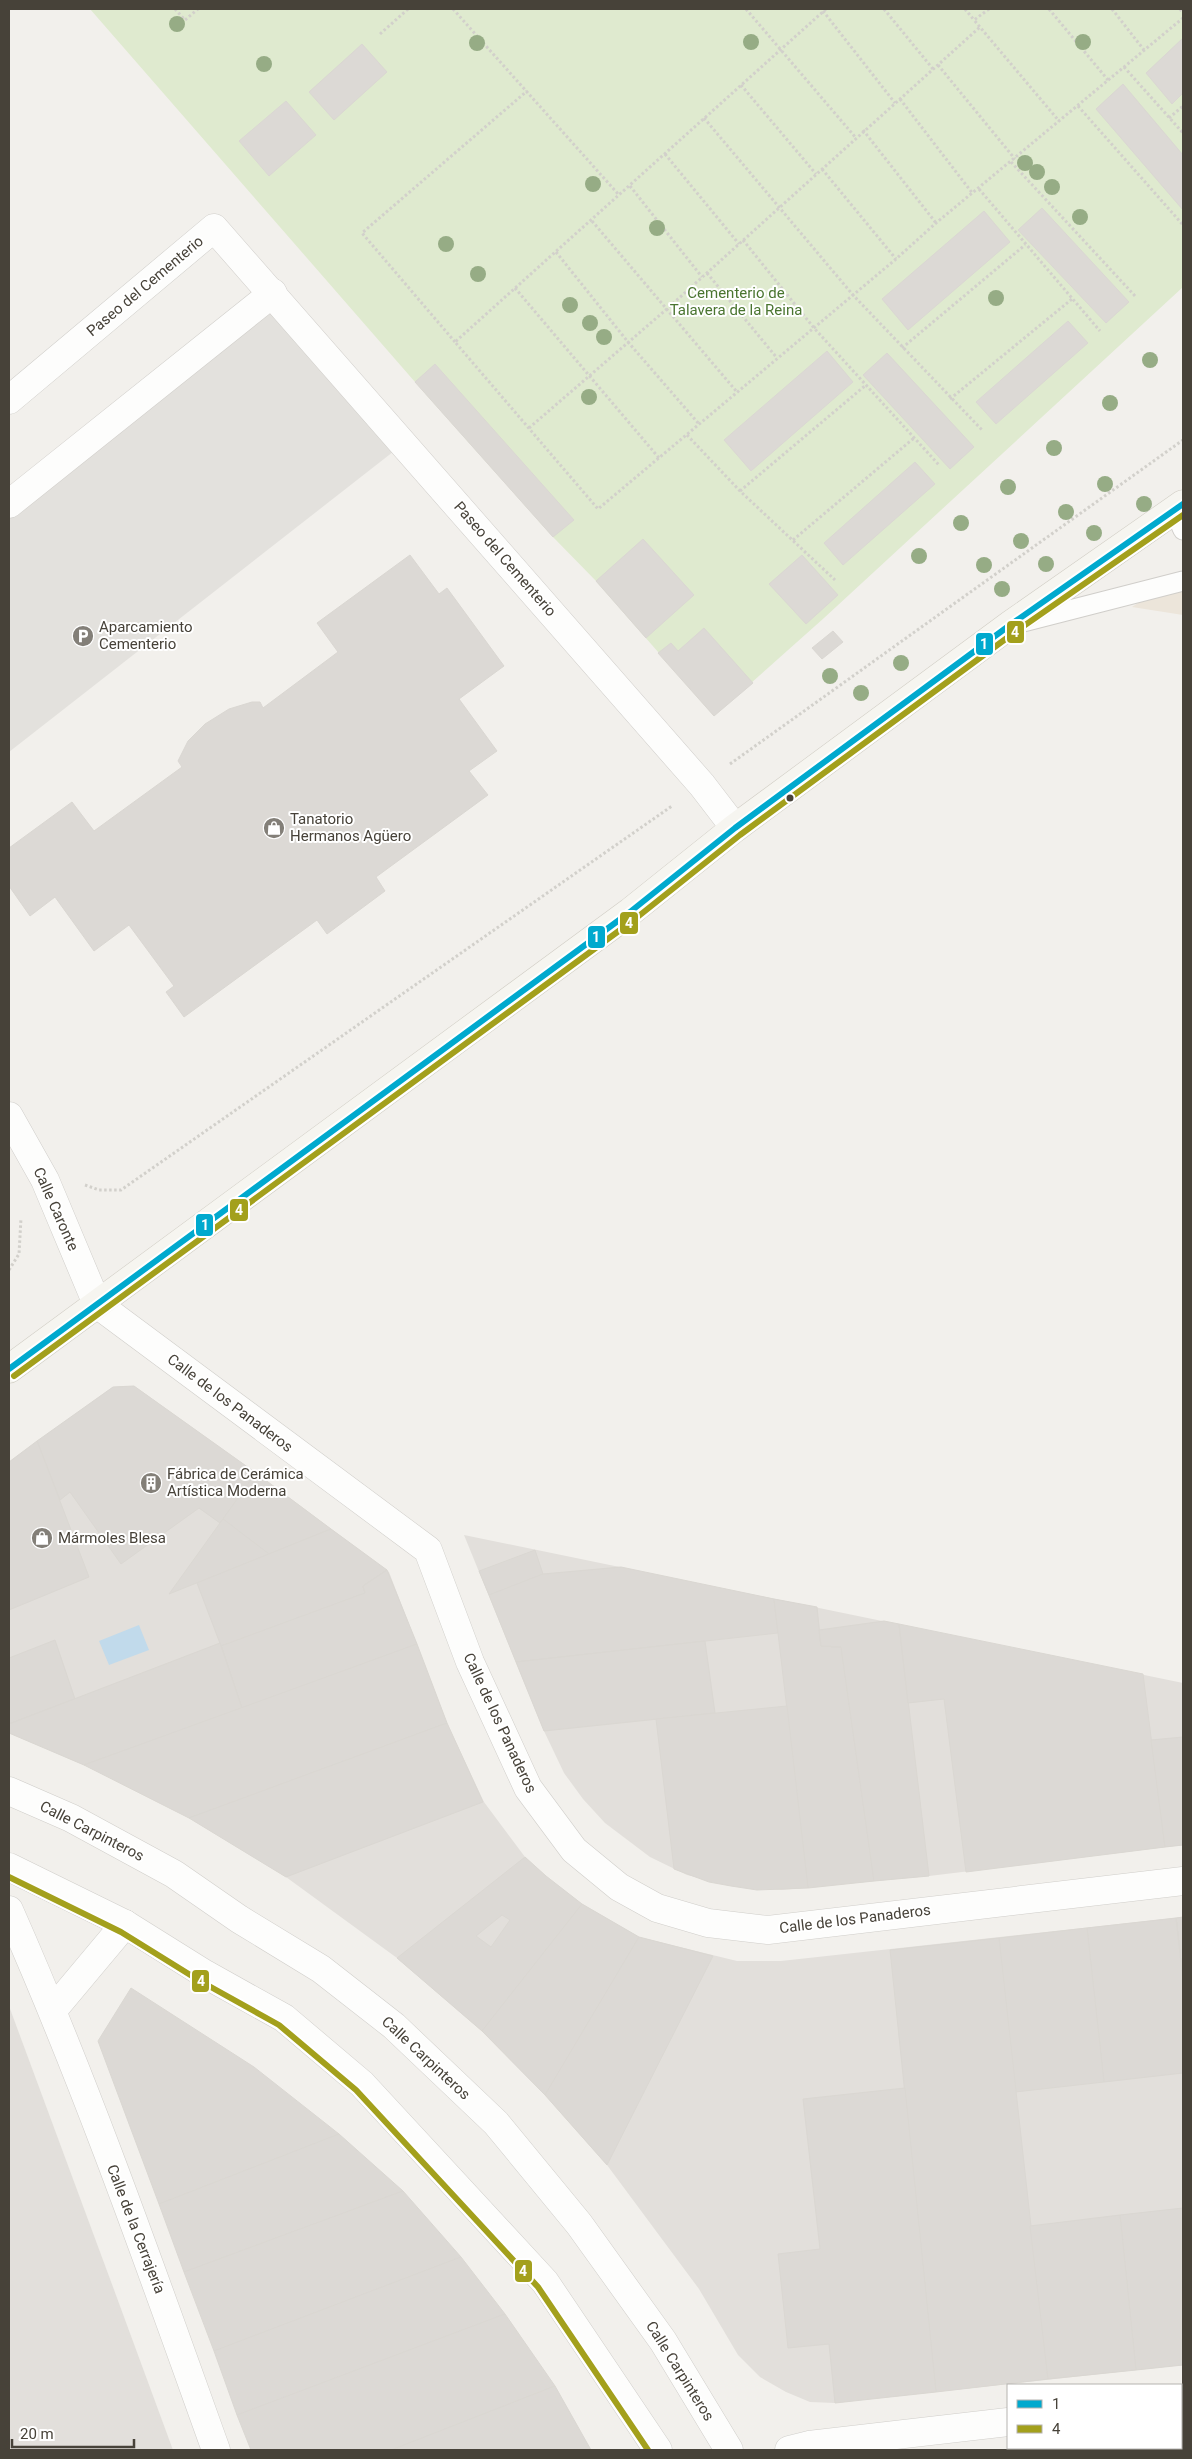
<svg xmlns="http://www.w3.org/2000/svg" width="1192" height="2459" viewBox="0 0 1192 2459" font-family="Roboto,sans-serif">
	<rect width="100%" height="100%" fill="#f2f0ec"/>
	<!-- commercial -->
	<polygon fill="#ece5da" points="1183,574 1183,615 1132,607"/>
	<!-- industrial -->
	<g fill="#e2dfdb">
		<polygon points="134,1386 256,1473 389,1572 447,1723 484,1802 525,1857 545,1876 582,1904 639,1937 737,1961 781,1961 1183,1917 1183,2365 835,2403 810,2402 786,2392 760,2377 738,2355 699,2289 607,2165 545,2095 482,2031 397,1958 286,1877 189,1818 84,1765 9,1733 9,1462 113,1387"/>
		<polygon points="464,1535 1183,1683 1183,1845 929,1876 782,1890 731,1886 687,1875 650,1857 605,1823 583,1799 564,1773 544,1731"/>
		<polygon points="9,2006 113,2287 173,2450 9,2450"/>
	</g>
	<!-- green -->
	<polygon fill="#dfeacf" points="90,9 1183,9 1183,287 824,618 714,716 596,581 553,537 415,382"/>
	<!-- parking -->
	<polygon fill="#e3e1dd" points="275,308 398,448 9,752 9,519"/>
	<!-- water -->
	<polygon fill="#c1daeb" points="139,1625 149,1650 109,1665 99,1641"/>
	<!-- building -->
	<g fill="#dcd9d5" stroke="#dad7d2" fill-rule="evenodd">
		<polygon points="1183,38 1183,93 1172,104 1146,73"/>
		<polygon points="362,44 387,72 334,120 309,92"/>
		<polygon points="1123,84 1183,155 1183,210 1096,109"/>
		<polygon points="286,101 316,135 269,176 239,141"/>
		<polygon points="1042,208 1129,302 1106,323 1018,230"/>
		<polygon points="984,211 1010,242 908,330 882,299"/>
		<polygon points="1068,321 1088,343 996,424 976,402"/>
		<polygon points="827,351 853,382 751,471 724,440"/>
		<polygon points="887,353 974,447 950,469 863,375"/>
		<polygon points="435,364 574,520 553,537 415,382"/>
		<polygon points="915,462 935,484 843,565 824,543"/>
		<polygon points="643,539 694,595 646,638 596,581"/>
		<polygon points="410,555 439,594 447,588 504,666 459,699 497,751 469,771 488,795 376,877 385,891 327,934 317,920 184,1017 166,992 174,986 129,925 94,951 55,897 30,916 9,886 9,848 72,802 94,831 182,767 178,761 188,741 205,724 229,709 252,702 260,702 263,708 338,652 317,623"/>
		<polygon points="802,555 838,595 806,624 769,584"/>
		<polygon points="704,628 753,683 714,716 658,653 671,643 678,651"/>
		<polygon points="833,631 843,642 822,659 812,648"/>
		<polygon points="134,1386 256,1473 220,1523 199,1508 121,1564 70,1492 60,1500 37,1441 113,1387"/>
		<polygon points="37,1441 89,1577 9,1610 9,1462"/>
		<polygon points="256,1473 331,1529 269,1554 223,1519"/>
		<polygon points="223,1519 269,1554 169,1594 220,1523"/>
		<polygon points="331,1529 387,1570 363,1586 365,1593 221,1646 197,1583"/>
		<polygon points="535,1550 543,1574 489,1595 479,1571"/>
		<polygon points="621,1567 774,1599 778,1633 516,1662 489,1595 543,1574"/>
		<polygon points="387,1570 417,1644 242,1708 221,1646 365,1593 363,1586"/>
		<polygon points="774,1599 817,1607 821,1646 841,1647 874,1881 808,1888"/>
		<polygon points="884,1621 899,1624 929,1876 874,1881 841,1647 821,1646 819,1630"/>
		<polygon points="899,1624 1143,1674 1165,1847 966,1872 944,1699 908,1703"/>
		<polygon points="55,1640 75,1699 9,1724 9,1658"/>
		<polygon points="705,1641 715,1713 544,1731 516,1662"/>
		<polygon points="220,1643 242,1708 84,1765 9,1733 9,1724"/>
		<polygon points="417,1644 447,1723 189,1818 84,1765"/>
		<polygon points="787,1706 808,1888 757,1890 731,1886 709,1882 674,1869 656,1719"/>
		<polygon points="447,1723 483,1802 286,1877 189,1818"/>
		<polygon points="1183,1737 1183,1845 1165,1847 1151,1740"/>
		<path d="M525 1857 546 1876 582 1904 482 2031 397 1958ZM502 1915 510 1920 491 1947 476 1936Z"/>
		<polygon points="582,1904 639,1937 545,2095 482,2031"/>
		<polygon points="1183,1917 1183,1980 1176,1918"/>
		<polygon points="1176,1918 1183,1980 1183,2073 1104,2082 1087,1928"/>
		<polygon points="1087,1928 1104,2082 1015,2092 999,1938"/>
		<polygon points="639,1937 713,1956 607,2165 545,2095"/>
		<polygon points="999,1938 1048,2379 936,2392 890,1950"/>
		<polygon points="131,1988 254,2067 339,2134 159,2204 98,2041"/>
		<polygon points="905,2088 936,2392 835,2403 829,2344 788,2348 778,2254 820,2249 803,2099"/>
		<polygon points="339,2134 403,2191 184,2272 159,2204"/>
		<polygon points="403,2191 461,2257 214,2351 184,2272"/>
		<polygon points="1183,2208 1183,2365 1136,2370 1120,2215"/>
		<polygon points="1120,2215 1136,2370 1048,2379 1030,2226"/>
		<polygon points="461,2257 505,2314 237,2415 214,2351"/>
		<polygon points="505,2314 555,2386 391,2450 251,2450 237,2415"/>
		<polygon points="555,2386 591,2450 394,2450 394,2449"/>
		<polygon points="1181,2439 1183,2439 1183,2450 1084,2450 1106,2448 1181,2448"/>
	</g>
	<g fill="none" stroke-linecap="round" stroke-linejoin="round">
		<!-- service casing -->
		<g stroke="#d0ceca" stroke-width="21">
			<g id="service">
				<polyline points="1174,510 1183,530"/>
				<polyline points="1023,622 1183,581"/>
			</g>
		</g>
		<!-- minor casing -->
		<g stroke="#d0ceca" stroke-width="29">
			<g id="minor">
				<polyline points="9,400 214,228 702,785 735,828"/>
				<polyline points="9,504 273,293"/>
				<polyline points="9,1116 45,1180 97,1304 428,1550 470,1662 528,1788 574,1850 619,1887 657,1908 708,1923 768,1930 1183,1881"/>
				<path d="M9 1910C87 2086 151 2269 216 2450"/>
				<polyline points="53,2010 125,1924"/>
				<polyline points="1181,2402 1183,2402"/>
				<polyline points="789,2450 809,2445 1008,2422"/>
			</g>
		</g>
		<!-- tertiary casing -->
		<g stroke="#d0ceca" stroke-width="29">
			<g id="tertiary">
				<polyline points="9,1791 71,1818 174,1874 239,1919 321,1969 394,2026 496,2123 579,2224 663,2341 729,2450"/>
				<polyline points="9,1867 125,1924 205,1974 284,2018 362,2084 545,2282 658,2450"/>
			</g>
		</g>
		<!-- secondary casing -->
		<g stroke="#d0cdc4" stroke-width="29">
			<polyline id="secondary" points="9,1369 630,912 735,828 1010,625 1183,504"/>
		</g>
		<!-- path -->
		<g stroke="#d2d0cb" stroke-width="3" stroke-dasharray="2.5 2.5" stroke-linecap="butt">
			<polyline points="175,9 185,20 198,9"/>
			<polyline points="453,9 619,195"/>
			<polyline points="746,9 856,138"/>
			<polyline points="826,9 455,342 598,509 896,259 936,223 1183,18"/>
			<polyline points="884,9 933,69"/>
			<polyline points="965,9 974,20"/>
			<polyline points="989,9 974,20 1059,121"/>
			<polyline points="1049,9 1108,80"/>
			<polyline points="1112,9 1144,50"/>
			<polyline points="1180,9 1183,13"/>
			<polyline points="823,11 895,103"/>
			<polyline points="380,34 408,9"/>
			<polyline points="938,65 1015,159"/>
			<polyline points="1124,67 1183,133"/>
			<polyline points="741,85 816,174"/>
			<polyline points="900,99 973,194"/>
			<polyline points="1078,106 1183,225"/>
			<polyline points="704,118 853,295 983,431"/>
			<polyline points="1169,118 1183,106"/>
			<polyline points="863,130 936,223"/>
			<polyline points="665,154 739,244"/>
			<polyline points="1011,162 1136,297"/>
			<polyline points="822,169 896,259"/>
			<polyline points="630,186 702,277"/>
			<polyline points="979,189 1100,331"/>
			<polyline points="592,221 737,392"/>
			<polyline points="743,240 814,328 939,465"/>
			<polyline points="556,252 628,342 699,424"/>
			<polyline points="707,273 777,358"/>
			<polyline points="515,288 659,458"/>
			<polyline points="455,342 362,233 527,91"/>
			<polyline points="902,348 1025,245"/>
			<polyline points="950,399 1072,299"/>
			<polyline points="529,428 668,308 980,27"/>
			<polyline points="687,435 740,491 835,580"/>
			<polyline points="740,491 866,385"/>
			<polyline points="793,540 914,438"/>
			<polyline points="730,764 1183,440"/>
			<polyline points="85,1185 99,1190 121,1190 672,806"/>
			<polyline points="9,1270 19,1254 21,1218"/>
		</g>
		<!-- service -->
		<use href="#service" stroke="#fdfdfc" stroke-width="19"/>
		<!-- minor -->
		<use href="#minor" stroke="#fdfdfc" stroke-width="28"/>
		<!-- tertiary -->
		<use href="#tertiary" stroke="#fdfdfc" stroke-width="28"/>
		<!-- secondary -->
		<use href="#secondary" stroke="#f6f5f0" stroke-width="28"/>
		<!-- bus-1 casing -->
		<g stroke="#fff" stroke-width="10">
			<polyline id="bus-1" points="9,1369 630,912 735,828 1010,625 1183,504"/>
		</g>
		<!-- bus-2 casing -->
		<g stroke="#fff" stroke-width="10">
			<g id="bus-2">
				<polyline points="14,1376 635,919 740,835 1015,632 1183,515"/>
				<polyline points="9,1877 121,1932 200,1981 279,2025 356,2090 538,2287 648,2450"/>
			</g>
		</g>
		<!-- bus-1 -->
		<use href="#bus-1" stroke="#00a9ce" stroke-width="6"/>
		<!-- bus-2 -->
		<use href="#bus-2" stroke="#a3a01c" stroke-width="6"/>
	</g>
	<!-- trees -->
	<g fill="#96ac85">
		<circle cx="177" cy="24" r="8"/>
		<circle cx="751" cy="42" r="8"/>
		<circle cx="1083" cy="42" r="8"/>
		<circle cx="477" cy="43" r="8"/>
		<circle cx="264" cy="64" r="8"/>
		<circle cx="1025" cy="163" r="8"/>
		<circle cx="1037" cy="172" r="8"/>
		<circle cx="593" cy="184" r="8"/>
		<circle cx="1052" cy="187" r="8"/>
		<circle cx="1080" cy="217" r="8"/>
		<circle cx="657" cy="228" r="8"/>
		<circle cx="446" cy="244" r="8"/>
		<circle cx="478" cy="274" r="8"/>
		<circle cx="996" cy="298" r="8"/>
		<circle cx="570" cy="305" r="8"/>
		<circle cx="590" cy="323" r="8"/>
		<circle cx="604" cy="337" r="8"/>
		<circle cx="1150" cy="360" r="8"/>
		<circle cx="589" cy="397" r="8"/>
		<circle cx="1110" cy="403" r="8"/>
		<circle cx="1054" cy="448" r="8"/>
		<circle cx="1105" cy="484" r="8"/>
		<circle cx="1008" cy="487" r="8"/>
		<circle cx="1144" cy="504" r="8"/>
		<circle cx="1066" cy="512" r="8"/>
		<circle cx="961" cy="523" r="8"/>
		<circle cx="1094" cy="533" r="8"/>
		<circle cx="1021" cy="541" r="8"/>
		<circle cx="919" cy="556" r="8"/>
		<circle cx="1046" cy="564" r="8"/>
		<circle cx="984" cy="565" r="8"/>
		<circle cx="1002" cy="589" r="8"/>
		<circle cx="901" cy="663" r="8"/>
		<circle cx="830" cy="676" r="8"/>
		<circle cx="861" cy="693" r="8"/>
	</g>
	<!-- icons -->
	<defs>
		<g id="parking-disc" transform="scale(1.125)"><circle r="9.5" fill="#837f78" stroke="#fff"/><path d="M-3.5-5.5H1a3.5 3.5 0 0 1 0 7H-1V5.5H-3.5ZM-1-3.4V-.6H.8a1.4 1.4 0 0 0 0-2.8Z" fill="#fff"/></g>
		<g id="shop-disc" transform="scale(1.125)"><circle r="9.5" fill="#837f78" stroke="#fff"/><path d="M-5-2.5h2.3a2.7 3.5 0 0 1 5.4 0H5L5.5 6h-11ZM-1.5-2.5h3a1.5 2.3 0 0 0-3 0Z" fill="#fff"/></g>
		<g id="building-disc" transform="scale(1.125)"><circle r="9.5" fill="#837f78" stroke="#fff"/><path d="M-4-6H4V6H1V3H-1V6H-4ZM-2.5-4.3h1.7v1.8h-1.7ZM.8-4.3h1.7v1.8H.8ZM-2.5-1h1.7V.8h-1.7ZM.8-1h1.7V.8H.8Z" fill="#fff"/></g>
	</defs>
	<g fill-rule="evenodd">
		<use href="#parking-disc" x="83" y="636"/>
		<use href="#shop-disc" x="274" y="828"/>
		<use href="#building-disc" x="151" y="1483"/>
		<use href="#shop-disc" x="42" y="1538"/>
	</g>
	<!-- markers -->
	<circle fill="#474239" stroke="#fff" stroke-width="2" cx="790" cy="798" r="4.5"/>
	<g text-anchor="middle" stroke-width="4" stroke-linejoin="round" paint-order="stroke">
		<!-- street labels -->
		<g font-size="15" fill="#474239" stroke="#fff">
			<text transform="translate(145 286) rotate(-40)" y="5">Paseo del Cementerio</text>
			<text transform="translate(505 559) rotate(49)" y="5">Paseo del Cementerio</text>
			<text transform="translate(56 1209) rotate(66)" y="5">Calle Caronte</text>
			<text transform="translate(230 1403) rotate(37)" y="5">Calle de los Panaderos</text>
			<text transform="translate(500 1723) rotate(65)" y="5">Calle de los Panaderos</text>
			<text transform="translate(92 1831) rotate(27)" y="5">Calle Carpinteros</text>
			<text transform="translate(855 1919) rotate(-7)" y="5">Calle de los Panaderos</text>
			<text transform="translate(426 2058) rotate(43)" y="5">Calle Carpinteros</text>
			<text transform="translate(136 2229) rotate(69)" y="5">Calle de la Cerrajería</text>
			<text transform="translate(680 2371) rotate(58)" y="5">Calle Carpinteros</text>
		</g>
		<!-- park labels -->
		<g font-size="15" fill="#4a7530" stroke="#fff">
			<text x="736" y="298">Cementerio de<tspan x="736" dy="17">Talavera de la Reina</tspan></text>
		</g>
		<!-- poi labels -->
		<g font-size="15" fill="#474239" stroke="#fff" text-anchor="start">
			<text x="99" y="632">Aparcamiento<tspan x="99" dy="17">Cementerio</tspan></text>
			<text x="290" y="824">Tanatorio<tspan x="290" dy="17">Hermanos Agüero</tspan></text>
			<text x="167" y="1479">Fábrica de Cerámica<tspan x="167" dy="17">Artística Moderna</tspan></text>
			<text x="58" y="1543">Mármoles Blesa</text>
		</g>
	</g>
	<g stroke="#fff" stroke-width="2">
		<rect x="1006" y="620" width="19" height="24" rx="5" fill="#a3a01c"/>
		<rect x="975" y="632" width="19" height="24" rx="5" fill="#00a9ce"/>
		<rect x="619" y="911" width="20" height="24" rx="5" fill="#a3a01c"/>
		<rect x="587" y="925" width="19" height="24" rx="5" fill="#00a9ce"/>
		<rect x="229" y="1198" width="20" height="24" rx="5" fill="#a3a01c"/>
		<rect x="195" y="1213" width="19" height="24" rx="5" fill="#00a9ce"/>
		<rect x="191" y="1969" width="19" height="24" rx="5" fill="#a3a01c"/>
		<rect x="514" y="2259" width="19" height="24" rx="5" fill="#a3a01c"/>
	</g>
	<g font-size="14" text-anchor="middle" font-weight="bold" fill="#fff">
		<text x="1015" y="637">4</text>
		<text x="984" y="649">1</text>
		<text x="629" y="928">4</text>
		<text x="596" y="942">1</text>
		<text x="239" y="1215">4</text>
		<text x="205" y="1230">1</text>
		<text x="201" y="1986">4</text>
		<text x="523" y="2276">4</text>
	</g>
	<!-- border -->
	<rect width="1192" height="2459" fill="none" stroke="#474239" stroke-width="20"/>
	<!-- legend -->
	<rect x="1007" y="2384" width="175" height="65" fill="#ffffff" stroke="#b5b3b0"/>
	<rect x="1017" y="2400" width="25" height="8" fill="#00a9ce" stroke="#b5b3b0"/>
	<text x="1052" y="2409" font-size="15" fill="#474239">1</text>
	<rect x="1017" y="2425" width="25" height="8" fill="#a3a01c" stroke="#b5b3b0"/>
	<text x="1052" y="2434" font-size="15" fill="#474239">4</text>
	<!-- scale -->
	<path d="M12 2439v8h122v-8" fill="none" stroke="#474239" stroke-width="2.5"/>
	<text x="20" y="2439" font-size="15" fill="#474239" stroke="#ffffff" stroke-width="4" paint-order="stroke">20 m</text>
</svg>
